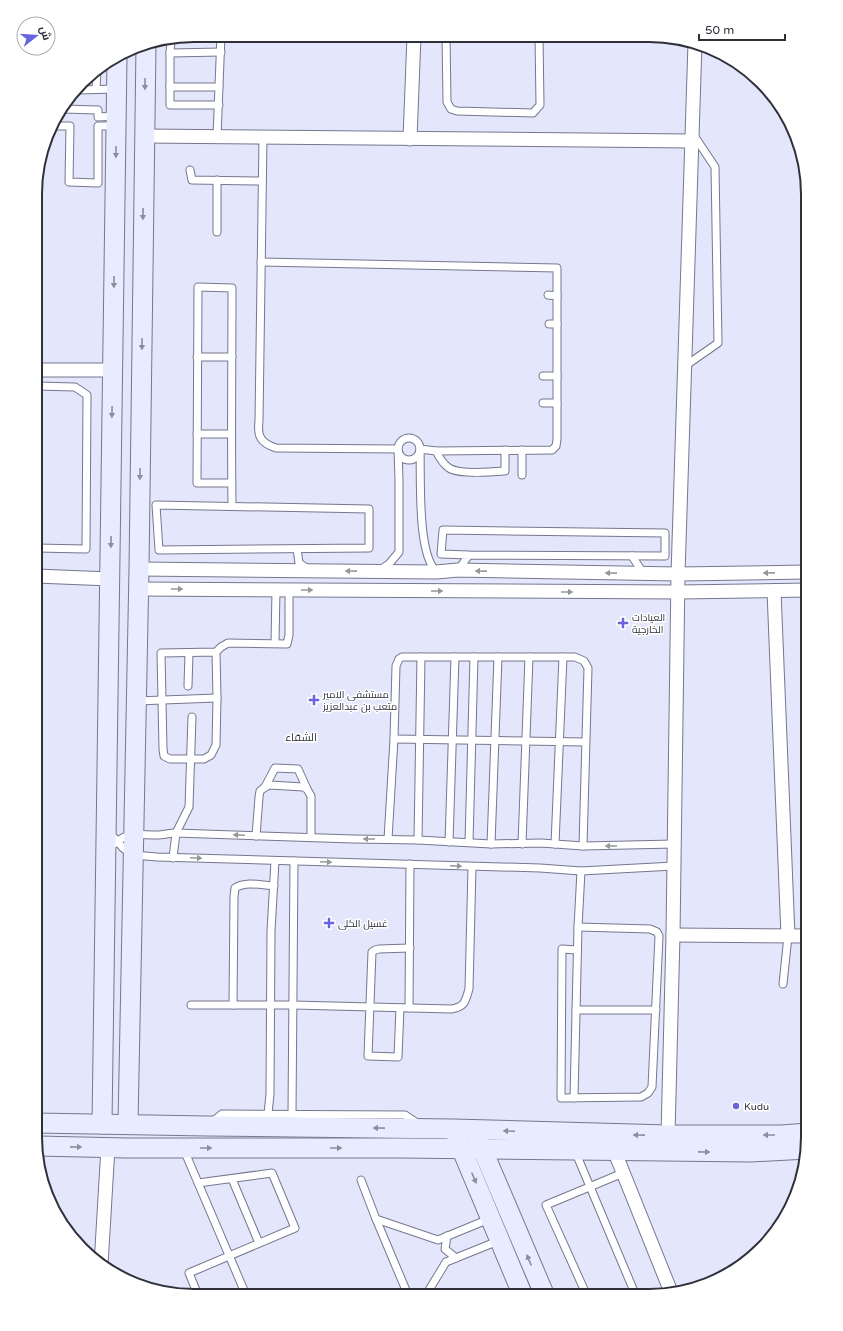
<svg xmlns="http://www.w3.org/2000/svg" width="843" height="1331" viewBox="0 0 843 1331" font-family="'Varela Round',Cairo,sans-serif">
	<rect width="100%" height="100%" fill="#e4e7fb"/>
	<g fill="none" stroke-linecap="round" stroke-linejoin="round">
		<!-- lane casing -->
		<g stroke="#75778e" stroke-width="9">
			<g id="lane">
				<polyline points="446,36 447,102 451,109 457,111 533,113 540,105 539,36"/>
				<polyline points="171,40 170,53 221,52"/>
				<polyline points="170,53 170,105 219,105"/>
				<polyline points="170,87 219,87"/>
				<polyline points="96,89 97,70"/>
				<polyline points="77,90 117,89"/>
				<polyline points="62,109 98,110 98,117 116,116"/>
				<polyline points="51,126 70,126 69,182 98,183 98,126 116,126"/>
				<polyline points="217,137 221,35"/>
				<path d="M263 137 259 421C257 437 261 443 276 448L398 449 399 480V552L389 564 380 570"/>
				<polyline points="190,170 192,180 262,181"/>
				<polyline points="217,232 217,180"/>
				<path d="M261 262 557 268V439L556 446 552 450 436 451 420 449C421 477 417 553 436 571"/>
				<polyline points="548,295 557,296"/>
				<polyline points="549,324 557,324"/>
				<polyline points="197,357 232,357"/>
				<polyline points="685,366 718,343 715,167 693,134"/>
				<polyline points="543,376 557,376"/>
				<polyline points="543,403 557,403"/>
				<polyline points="197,434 231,434"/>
				<circle cx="409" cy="449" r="11"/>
				<polyline points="522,450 522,475"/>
				<path d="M436 451C439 457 443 464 449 468 459 475 493 472 505 471V450"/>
				<path d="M232 483H197L198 287 232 288C232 361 231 434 232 506"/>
				<polygon points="156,505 369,509 369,548 159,550"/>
				<polyline points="36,548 86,549 87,395 75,387 36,386"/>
				<polyline points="297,549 299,563 308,569"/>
				<polyline points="632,556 643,573"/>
				<polyline points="458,570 469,555 441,554 443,530 665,533 665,556 469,555"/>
				<polyline points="275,643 276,590"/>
				<polyline points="216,652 161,653 163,749 164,756 170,759 204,759 211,755 216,745 217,698 216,652 221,647 228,643 287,644 289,635 289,590"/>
				<polyline points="188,686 189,653"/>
				<polyline points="136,701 217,698"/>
				<polyline points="394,739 585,742"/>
				<polyline points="265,787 275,768 298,769 307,789"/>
				<polyline points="110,833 123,848 133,855 157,857 540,868 581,871 674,866"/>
				<polyline points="256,836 259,797 260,791 265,787 270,785 303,787 307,789 311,796 311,837"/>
				<polyline points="388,839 394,739 396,666 399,659 402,657 575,657 584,661 588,668 583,846"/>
				<polyline points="418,840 421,657"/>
				<polyline points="449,842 455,657"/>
				<polyline points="469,842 474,657"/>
				<path d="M114 844C129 831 138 835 157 835 163 835 170 833 176 833L353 839 418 840 491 844 541 843 583 846 674 844"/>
				<polyline points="491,844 498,657"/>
				<polyline points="522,844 529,657"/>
				<polyline points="555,844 563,657"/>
				<polyline points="173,858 176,833 189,807 192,717"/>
				<polyline points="577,950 562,949 561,1098 641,1097 648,1093 652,1087 659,936 657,932 650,929 578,927"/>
				<polyline points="783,984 788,936"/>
				<path d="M191 1005H293L451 1009C465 1007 465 1002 469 989L472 867"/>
				<path d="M233 1005 234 897 235 888C246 881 261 885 274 886"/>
				<polyline points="400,1008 398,1057 368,1056 372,952 375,950 379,949 410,948"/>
				<polyline points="409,1008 410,864"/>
				<polyline points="576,1010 656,1010"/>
				<polyline points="574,1098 578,927 581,871"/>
				<polyline points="268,1114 270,1094 271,931 275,861"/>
				<polyline points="292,1114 294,861"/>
				<polyline points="211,1123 222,1114 405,1115 417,1123"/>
				<polyline points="184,1150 246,1295"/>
				<polyline points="575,1151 636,1296"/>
				<polyline points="232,1179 259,1243"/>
				<polyline points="361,1180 376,1219 438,1240 489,1219"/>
				<polyline points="198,1183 272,1173 295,1228 189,1273 198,1295"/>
				<polyline points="376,1219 408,1295"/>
				<polyline points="447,1236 445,1249 456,1258"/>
				<polyline points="426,1295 446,1262 498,1241"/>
				<polyline points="587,1296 546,1205 623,1173"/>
			</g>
		</g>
		<!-- street casing -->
		<g stroke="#75778e" stroke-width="15">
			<g id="street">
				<polyline points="144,136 691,141"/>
				<polyline points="410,139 414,36"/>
				<polyline points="36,370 113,370"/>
				<polyline points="139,569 436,572 458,570 678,574 808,572"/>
				<polyline points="36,576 110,579"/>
				<polyline points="138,589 679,592 808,590"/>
				<polyline points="774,591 788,936"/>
				<polyline points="673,935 808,936"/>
				<polyline points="668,1135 673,935 678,574 695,43"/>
				<polyline points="614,1150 671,1292"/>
				<polyline points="101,1265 108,1147"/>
			</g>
		</g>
		<!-- secondary casing -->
		<g stroke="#75778e" stroke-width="21">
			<g id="secondary">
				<polyline points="35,1123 207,1126 453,1129 668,1135 782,1135 808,1133"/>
				<path d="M102 1124C109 768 112 412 117 57"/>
				<polyline points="128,1124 139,569 146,45"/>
				<polyline points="457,1138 523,1296"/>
				<polyline points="478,1139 545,1296"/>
				<polyline points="37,1146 127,1148 401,1148 751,1152 807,1149"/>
			</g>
		</g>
		<!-- lane -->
		<use href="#lane" stroke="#fff" stroke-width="7"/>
		<!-- street -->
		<use href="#street" stroke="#fff" stroke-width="13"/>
		<!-- secondary -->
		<use href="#secondary" stroke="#e9ebfe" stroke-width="19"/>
	</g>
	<!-- one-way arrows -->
	<defs><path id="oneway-solid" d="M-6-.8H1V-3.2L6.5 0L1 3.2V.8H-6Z"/></defs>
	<g fill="#8c8e9c">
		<use href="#oneway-solid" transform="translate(145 84) rotate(91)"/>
		<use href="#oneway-solid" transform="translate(116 152) rotate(91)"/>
		<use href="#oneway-solid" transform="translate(143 214) rotate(91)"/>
		<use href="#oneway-solid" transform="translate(114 282) rotate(91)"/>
		<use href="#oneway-solid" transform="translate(142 344) rotate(91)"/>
		<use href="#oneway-solid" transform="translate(112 412) rotate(91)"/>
		<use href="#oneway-solid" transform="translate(140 474) rotate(91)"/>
		<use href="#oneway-solid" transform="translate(111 542) rotate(91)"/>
		<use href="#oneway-solid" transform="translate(379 1128) rotate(-179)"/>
		<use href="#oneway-solid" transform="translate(509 1131) rotate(-178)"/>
		<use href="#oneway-solid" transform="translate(639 1135) rotate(-179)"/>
		<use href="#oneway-solid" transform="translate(769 1135) rotate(180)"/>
		<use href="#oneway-solid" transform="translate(76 1147) rotate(1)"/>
		<use href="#oneway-solid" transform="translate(206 1148)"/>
		<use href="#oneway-solid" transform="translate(336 1148)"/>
		<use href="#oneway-solid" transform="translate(704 1152) rotate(1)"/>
		<use href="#oneway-solid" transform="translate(474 1178) rotate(67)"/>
		<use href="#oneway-solid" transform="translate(529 1260) rotate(-113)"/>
	</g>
	<g fill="#97989c">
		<use href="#oneway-solid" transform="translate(351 571) rotate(-179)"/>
		<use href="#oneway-solid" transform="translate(481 571) rotate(-179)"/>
		<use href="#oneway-solid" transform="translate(611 573) rotate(-179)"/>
		<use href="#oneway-solid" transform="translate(769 573) rotate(179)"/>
		<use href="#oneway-solid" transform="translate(177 589)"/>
		<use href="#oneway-solid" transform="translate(307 590)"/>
		<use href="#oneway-solid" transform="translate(437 591)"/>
		<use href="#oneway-solid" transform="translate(567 592)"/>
		<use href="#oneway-solid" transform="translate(239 835) rotate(-177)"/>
		<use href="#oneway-solid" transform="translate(369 839) rotate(-180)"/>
		<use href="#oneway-solid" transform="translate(611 846) rotate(180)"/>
		<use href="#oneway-solid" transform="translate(196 858) rotate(2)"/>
		<use href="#oneway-solid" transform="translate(326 862) rotate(2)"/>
		<use href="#oneway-solid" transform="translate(456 866) rotate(2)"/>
	</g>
	<!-- markers -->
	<g fill="#6765de" stroke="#fff" stroke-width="1.5">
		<path d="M621 617h4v4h4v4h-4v4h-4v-4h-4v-4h4z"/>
		<path d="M312 694h4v4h4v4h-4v4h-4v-4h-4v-4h4z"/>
		<path d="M327 917h4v4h4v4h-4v4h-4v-4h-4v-4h4z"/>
		<circle cx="736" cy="1106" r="4"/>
	</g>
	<g text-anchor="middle" stroke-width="3" stroke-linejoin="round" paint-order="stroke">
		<!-- poi labels -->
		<g font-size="10" fill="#2f303a" stroke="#fff" text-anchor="start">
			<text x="632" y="621">العيادات<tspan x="632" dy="12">الخارجية</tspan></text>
			<text x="323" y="698">مستشفى الامير<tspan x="323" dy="12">متعب بن عبدالعزيز</tspan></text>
			<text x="338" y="927">غسيل الكلى</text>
			<text x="744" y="1110">Kudu</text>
		</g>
		<!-- neighbourhood labels -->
		<g font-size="11" fill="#2f303a" stroke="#fff">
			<text x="301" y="741">الشفاء</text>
		</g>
	</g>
	<!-- crop -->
	<path d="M0 0H843V1331H0ZM194 42H649A152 152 0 0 1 801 194V1137A152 152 0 0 1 649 1289H194A152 152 0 0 1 42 1137V194A152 152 0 0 1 194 42Z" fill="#fff" fill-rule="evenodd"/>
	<path fill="none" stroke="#2f303a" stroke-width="2" d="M194 42H649A152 152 0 0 1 801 194V1137A152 152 0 0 1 649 1289H194A152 152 0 0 1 42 1137V194A152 152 0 0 1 194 42Z"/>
	<!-- north arrow -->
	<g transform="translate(36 36) rotate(73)"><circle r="19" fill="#ffffff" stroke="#acacb0"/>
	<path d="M0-3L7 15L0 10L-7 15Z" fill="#6765de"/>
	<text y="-6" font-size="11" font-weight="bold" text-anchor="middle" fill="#2f303a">ش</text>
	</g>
	<!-- scale -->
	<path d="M699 34v6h86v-6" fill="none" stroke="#2f303a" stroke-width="2"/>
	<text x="705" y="34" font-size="12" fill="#2f303a" stroke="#ffffff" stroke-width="3" paint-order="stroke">50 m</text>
</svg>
